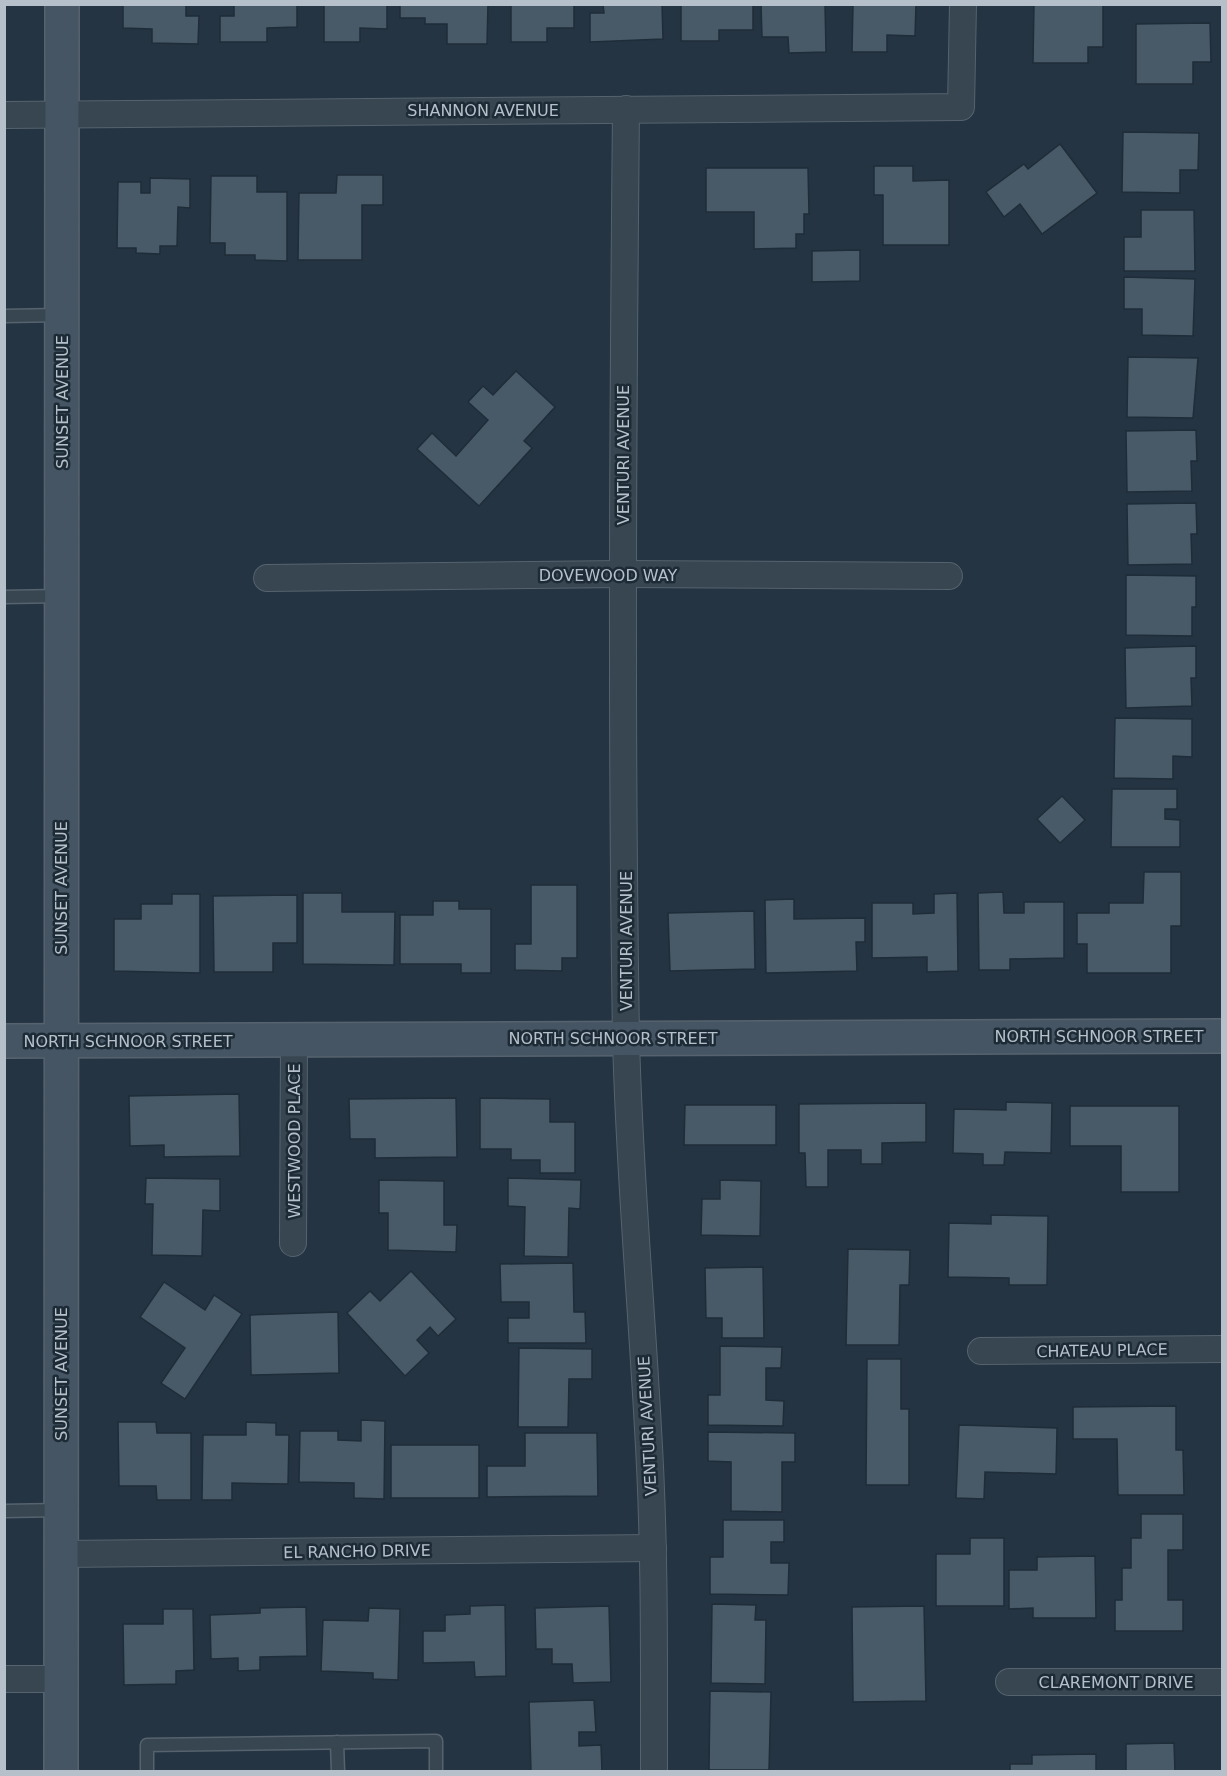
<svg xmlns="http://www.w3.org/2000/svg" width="1227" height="1776" viewBox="0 0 1227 1776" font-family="'DejaVu Sans',sans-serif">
	<rect width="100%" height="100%" fill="#243442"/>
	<!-- building -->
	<g fill="#485a68" stroke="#1f2d38" stroke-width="1.5">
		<polygon points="123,4 186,4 186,16 199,16 198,44 152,43 152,29 123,28"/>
		<polygon points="234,4 297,4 297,27 267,28 267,42 220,42 220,16 234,16"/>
		<polygon points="324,4 387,4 387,29 360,28 360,42 324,42"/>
		<polygon points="400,4 488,4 487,44 447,44 447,24 425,24 425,18 400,18"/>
		<polygon points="511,4 574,4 574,28 547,28 547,42 511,42"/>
		<polygon points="603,4 662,4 663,39 590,42 590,13 604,13"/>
		<polygon points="681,4 753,4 753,30 719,30 719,41 681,41"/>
		<polygon points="761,4 825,4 826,52 789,53 788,37 762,37"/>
		<polygon points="853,4 916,4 915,36 887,35 887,52 852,52"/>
		<polygon points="1034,4 1103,4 1103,47 1088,47 1088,63 1033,63"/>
		<polygon points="1210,23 1211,62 1193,62 1193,84 1136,84 1136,24"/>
		<polygon points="1123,132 1199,133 1198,170 1180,170 1180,193 1122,192"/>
		<polygon points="1060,144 1097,193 1042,234 1020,204 1004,217 986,192 1024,164 1028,169"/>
		<polygon points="874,166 913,166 913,181 949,180 949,245 883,245 883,195 874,195"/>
		<polygon points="706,168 808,168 809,214 804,214 804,234 796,234 796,248 754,249 754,212 706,212"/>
		<polygon points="337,175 383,175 383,205 362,205 362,260 298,260 299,193 336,193"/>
		<polygon points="211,176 257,176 257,192 287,192 287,261 255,260 255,255 225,255 225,243 210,243"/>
		<polygon points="150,178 190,179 190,208 178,207 177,246 160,246 160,254 136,253 136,248 117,248 118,182 141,182 141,193 150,193"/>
		<polygon points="1141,210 1194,210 1195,271 1124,271 1124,237 1141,237"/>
		<polygon points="860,250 860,281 812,282 812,251"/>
		<polygon points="1124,277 1195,279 1193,336 1142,335 1142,309 1124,309"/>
		<polygon points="1128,357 1198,358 1193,418 1127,417"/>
		<polygon points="516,371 555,407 524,441 532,448 479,506 417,449 432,433 456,456 488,420 468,402 483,386 493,395"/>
		<polygon points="1196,430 1197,461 1191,461 1192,491 1127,492 1126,431"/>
		<polygon points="1196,503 1197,534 1191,534 1192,564 1128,565 1127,504"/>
		<polygon points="1126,575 1196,576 1196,607 1192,607 1192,636 1126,635"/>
		<polygon points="1196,646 1196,678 1191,678 1192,706 1126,708 1125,648"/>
		<polygon points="1115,718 1192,719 1192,757 1173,756 1173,779 1114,778"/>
		<polygon points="1112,789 1177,789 1177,809 1165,809 1165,819 1180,820 1180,847 1111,847"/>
		<polygon points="1062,796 1085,820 1060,843 1037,819"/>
		<polygon points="1144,872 1181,872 1181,926 1171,926 1171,973 1087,973 1087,944 1077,944 1077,913 1109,913 1109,903 1143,903"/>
		<polygon points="531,885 577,885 577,958 562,958 562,971 515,970 515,944 531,944"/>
		<polygon points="1003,892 1004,913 1024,913 1024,902 1064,902 1064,958 1010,959 1010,970 979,970 978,893"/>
		<polygon points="303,893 342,893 342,912 395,912 394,965 303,964"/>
		<polygon points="957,893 958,971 927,972 927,957 872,958 872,903 913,903 913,914 934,913 934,894"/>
		<polygon points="172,894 200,894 200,973 114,971 114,919 141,919 141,904 172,904"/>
		<polygon points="297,895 297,943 273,943 273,972 214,972 213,896"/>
		<polygon points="794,899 794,919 865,918 865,942 856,942 857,971 766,973 765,900"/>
		<polygon points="433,901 459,901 459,909 491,909 491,973 461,973 461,964 400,964 400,915 433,915"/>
		<polygon points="754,911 755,969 670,971 668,913"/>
		<polygon points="239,1094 240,1156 164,1157 164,1145 130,1146 129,1096"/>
		<polygon points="456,1098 457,1157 375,1158 375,1139 350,1139 349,1099"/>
		<polygon points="480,1098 550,1099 550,1122 575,1122 575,1173 540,1173 540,1160 511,1160 511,1149 480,1149"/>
		<polygon points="1006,1102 1052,1103 1051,1153 1005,1152 1004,1165 983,1165 983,1154 953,1153 954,1109 1006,1110"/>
		<polygon points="926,1103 926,1142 882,1143 882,1164 861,1164 861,1150 828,1150 828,1187 806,1187 805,1153 799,1153 799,1104"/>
		<polygon points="685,1105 776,1105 776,1145 684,1145"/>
		<polygon points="1070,1106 1179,1106 1179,1192 1121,1192 1121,1146 1070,1146"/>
		<polygon points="146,1178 220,1179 220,1211 203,1210 202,1256 152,1255 153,1204 145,1204"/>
		<polygon points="508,1178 581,1180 580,1209 569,1208 568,1257 524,1256 525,1207 508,1206"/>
		<polygon points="379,1180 444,1181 444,1225 457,1225 456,1252 388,1250 388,1213 379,1213"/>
		<polygon points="720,1180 761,1181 760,1236 701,1235 702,1199 720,1199"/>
		<polygon points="991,1215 1048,1216 1047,1285 1009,1285 1009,1278 948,1277 949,1223 991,1224"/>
		<polygon points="848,1249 910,1250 909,1285 900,1285 899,1345 846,1345"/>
		<polygon points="573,1263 574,1312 585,1312 586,1343 508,1343 508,1318 529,1318 529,1302 501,1302 500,1264"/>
		<polygon points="763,1267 764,1338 722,1338 722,1318 706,1318 705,1268"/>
		<polygon points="411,1271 456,1319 438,1336 430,1327 417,1340 429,1353 405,1376 347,1313 370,1291 380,1301"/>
		<polygon points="164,1282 205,1310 214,1295 242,1314 185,1399 161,1383 185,1348 140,1317"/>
		<polygon points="338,1312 339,1373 251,1375 250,1315"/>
		<polygon points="720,1346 782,1347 781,1368 766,1368 766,1400 784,1401 783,1426 708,1425 708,1395 720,1395"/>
		<polygon points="519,1348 592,1349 592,1379 569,1379 568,1427 518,1427"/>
		<polygon points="867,1359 901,1359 901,1409 909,1409 909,1485 866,1485"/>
		<polygon points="1176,1406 1176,1450 1183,1450 1184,1495 1118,1495 1117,1439 1073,1439 1073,1407"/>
		<polygon points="361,1420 385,1421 384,1499 354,1498 354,1483 299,1482 300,1431 338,1431 338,1440 361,1441"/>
		<polygon points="118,1422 156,1422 157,1433 191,1433 191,1500 157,1500 156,1486 119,1486"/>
		<polygon points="246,1422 276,1423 276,1435 289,1435 288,1484 232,1483 232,1500 202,1500 203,1435 246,1435"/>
		<polygon points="959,1425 1057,1428 1056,1474 985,1472 984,1499 956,1498"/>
		<polygon points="708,1432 795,1433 795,1462 782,1462 782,1512 731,1511 731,1462 708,1461"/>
		<polygon points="525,1433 597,1433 598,1496 487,1497 487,1466 525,1466"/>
		<rect x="391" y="1445" width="88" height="53"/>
		<polygon points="1141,1514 1183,1514 1183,1550 1168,1550 1168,1600 1183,1600 1183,1631 1115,1631 1115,1600 1122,1600 1122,1568 1131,1568 1131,1538 1141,1538"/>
		<polygon points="723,1520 784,1520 784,1542 771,1542 771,1563 789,1563 788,1595 710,1594 710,1557 723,1557"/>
		<polygon points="970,1538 1004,1538 1004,1606 936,1606 936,1554 970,1554"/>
		<polygon points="1095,1556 1096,1618 1033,1618 1033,1608 1009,1609 1009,1570 1037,1570 1037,1557"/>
		<polygon points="712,1604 756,1605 755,1620 766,1620 765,1684 711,1683"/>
		<polygon points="505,1605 506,1676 475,1677 474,1662 423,1663 423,1631 445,1631 445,1615 470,1614 470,1606"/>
		<polygon points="609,1606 611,1682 573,1683 572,1664 552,1664 552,1649 536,1649 535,1608"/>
		<polygon points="924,1606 926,1701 853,1702 852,1607"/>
		<polygon points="306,1607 307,1656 260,1657 260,1670 238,1671 238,1658 211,1659 210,1615 260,1613 260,1608"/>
		<polygon points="369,1608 400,1609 398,1680 373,1679 373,1673 321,1671 323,1620 368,1621"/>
		<polygon points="163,1609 193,1609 194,1670 176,1671 176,1684 124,1685 123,1624 163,1624"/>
		<polygon points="710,1691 771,1692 769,1770 709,1770"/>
		<polygon points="594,1700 596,1732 579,1732 579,1746 601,1745 602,1772 531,1772 529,1702"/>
		<polygon points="1174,1743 1175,1772 1126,1772 1126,1744"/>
		<polygon points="1096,1754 1096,1772 1010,1772 1010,1764 1032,1764 1032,1755"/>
	</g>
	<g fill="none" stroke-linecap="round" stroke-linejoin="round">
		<!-- lane casing -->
		<g stroke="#56636e" stroke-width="15">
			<g id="lane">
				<polyline points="4,316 61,315"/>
				<polyline points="4,597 60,596"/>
				<polyline points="4,1511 60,1510"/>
				<polyline points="337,1742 338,1772"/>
				<polyline points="147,1772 147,1745 436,1741 436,1772"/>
			</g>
		</g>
		<!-- street casing -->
		<g stroke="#56636e" stroke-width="28">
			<g id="street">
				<path d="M626 109C623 419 621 728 626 1037 629 1168 641 1298 648 1429 655 1543 654 1657 654 1772"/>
				<polyline points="4,115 961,107 963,4"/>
				<polyline points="267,578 622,574 949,576"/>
				<polyline points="293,1243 294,1040"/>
				<polyline points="981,1351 1222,1349"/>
				<polyline points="62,1554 653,1548"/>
				<polyline points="4,1679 61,1679"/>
				<polyline points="1009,1682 1222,1682"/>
			</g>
		</g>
		<!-- secondary casing -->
		<g stroke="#56636e" stroke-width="36">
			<g id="secondary">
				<polyline points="4,1041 1222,1036"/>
				<polyline points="61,1772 62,4"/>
			</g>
		</g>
		<!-- lane -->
		<use href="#lane" stroke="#384651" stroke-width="12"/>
		<!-- street -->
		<use href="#street" stroke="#384651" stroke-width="26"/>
		<!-- secondary -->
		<use href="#secondary" stroke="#465564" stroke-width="33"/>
	</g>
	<g text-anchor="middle" stroke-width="5" stroke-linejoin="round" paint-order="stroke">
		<!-- street labels -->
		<g font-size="16" fill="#b5c0cb" stroke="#1d2b36">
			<text x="483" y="116">SHANNON AVENUE</text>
			<text transform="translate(62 402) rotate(-90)" y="6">SUNSET AVENUE</text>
			<text transform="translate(623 455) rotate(-90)" y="6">VENTURI AVENUE</text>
			<text x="608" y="581">DOVEWOOD WAY</text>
			<text transform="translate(61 888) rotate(-90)" y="6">SUNSET AVENUE</text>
			<text transform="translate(626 941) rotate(-90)" y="6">VENTURI AVENUE</text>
			<text x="1099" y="1042">NORTH SCHNOOR STREET</text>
			<text x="613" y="1044">NORTH SCHNOOR STREET</text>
			<text x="128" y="1047">NORTH SCHNOOR STREET</text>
			<text transform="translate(294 1141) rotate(-90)" y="6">WESTWOOD PLACE</text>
			<text transform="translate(1102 1350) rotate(-1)" y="6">CHATEAU PLACE</text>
			<text transform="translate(61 1374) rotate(-90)" y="6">SUNSET AVENUE</text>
			<text transform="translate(647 1426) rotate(-93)" y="6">VENTURI AVENUE</text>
			<text transform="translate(357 1551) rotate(-1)" y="6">EL RANCHO DRIVE</text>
			<text x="1116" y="1688">CLAREMONT DRIVE</text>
		</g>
	</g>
	<!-- border -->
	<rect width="1227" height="1776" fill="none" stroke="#b5c0cb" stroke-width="12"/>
</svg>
